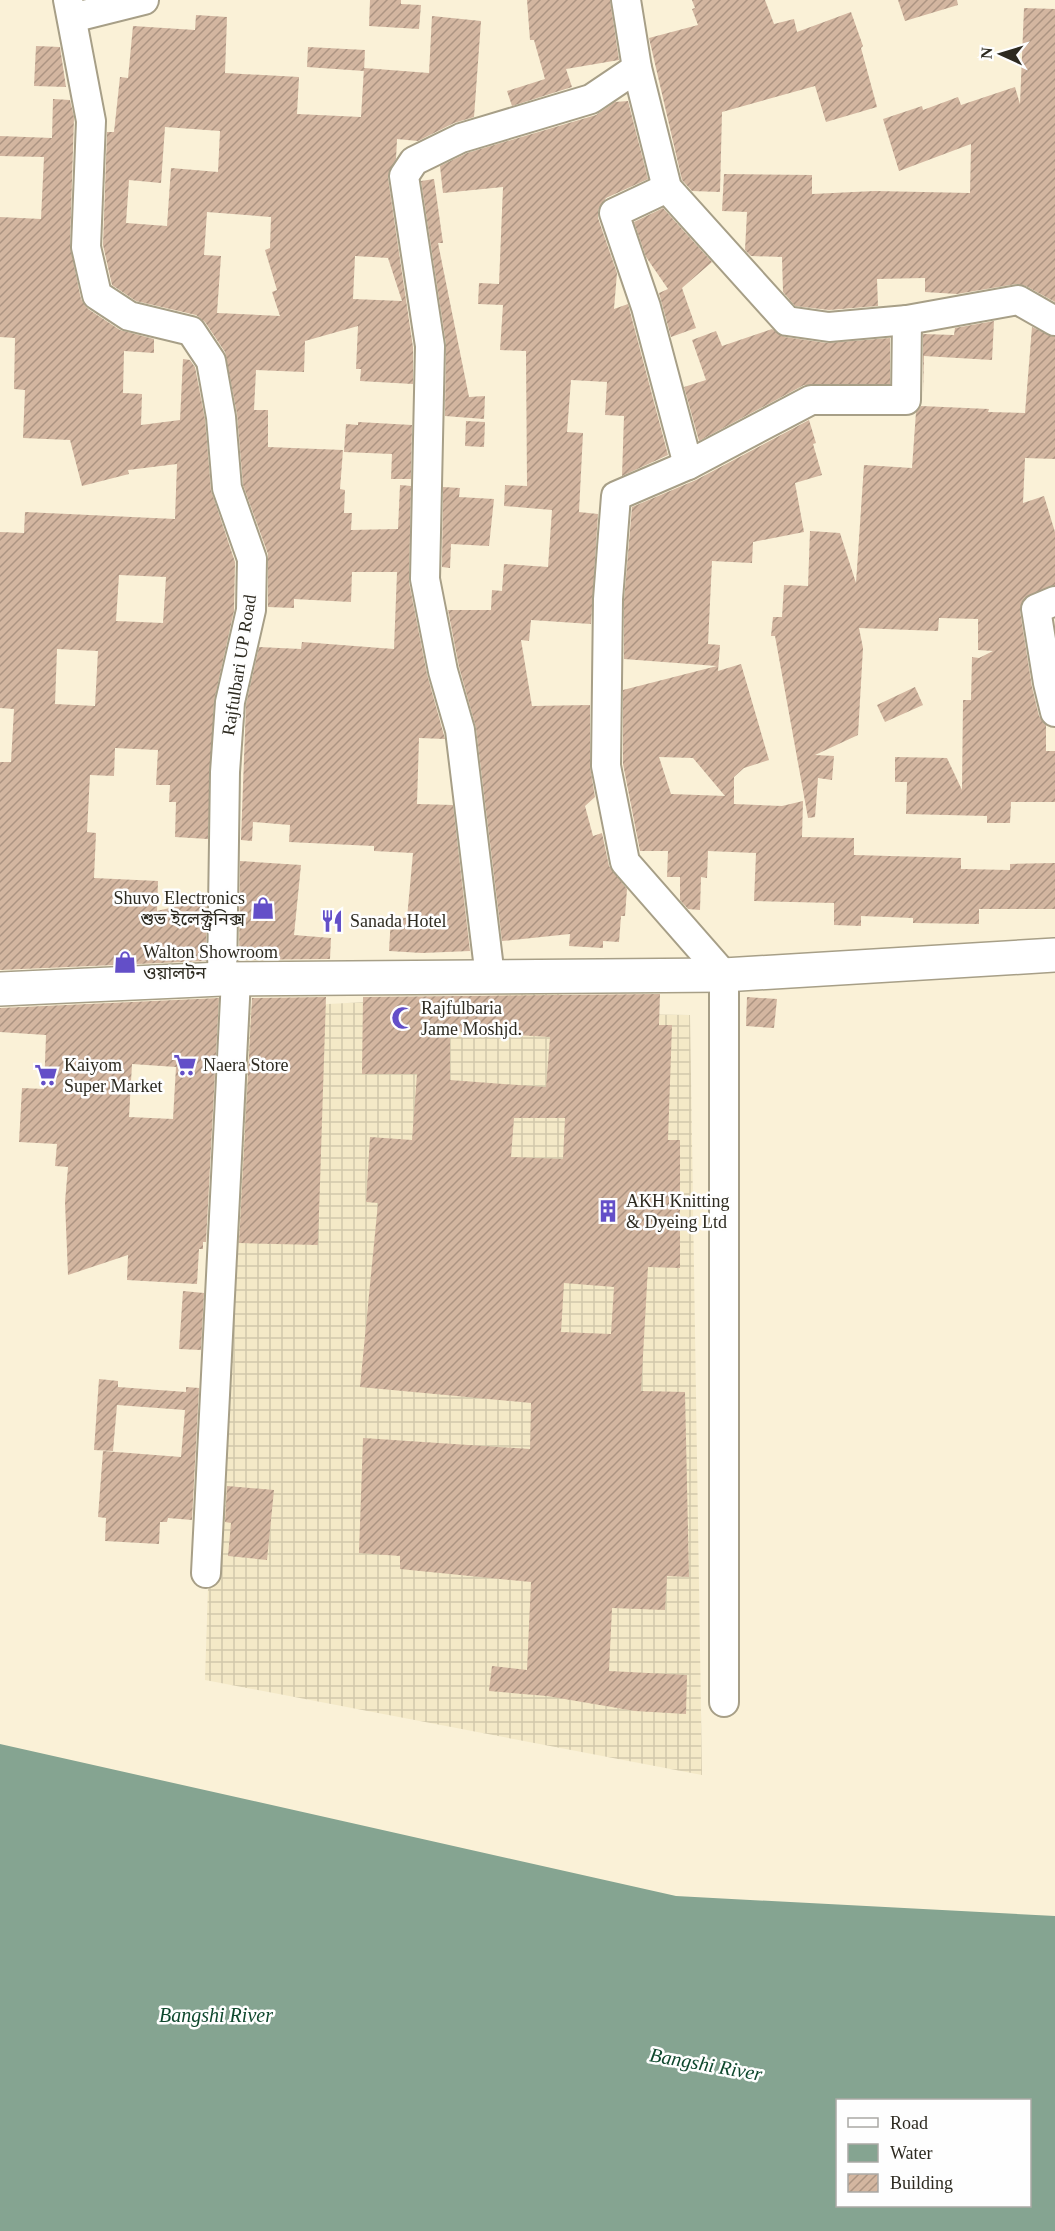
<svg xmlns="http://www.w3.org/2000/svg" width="1055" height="2231" viewBox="0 0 1055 2231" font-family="'Times New Roman','Noto Sans Bengali',serif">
	<defs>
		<pattern id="industrial-grid" width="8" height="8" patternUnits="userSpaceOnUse" patternTransform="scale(1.5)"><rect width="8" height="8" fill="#f4e9c7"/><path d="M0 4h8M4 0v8" fill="none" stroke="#d2c8ab"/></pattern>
		<pattern id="building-hatch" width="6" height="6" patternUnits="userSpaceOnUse" patternTransform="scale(1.5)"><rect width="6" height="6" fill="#d3b6a0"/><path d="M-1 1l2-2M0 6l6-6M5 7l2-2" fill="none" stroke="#ac9482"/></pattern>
	</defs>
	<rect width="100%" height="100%" fill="#faf1d7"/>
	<!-- industrial -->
	<polygon fill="url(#industrial-grid)" points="562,992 562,1013 690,1015 702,1775 205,1680 227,1009"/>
	<!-- water -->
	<path fill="#85a491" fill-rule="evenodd" d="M0 1744 676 1896 1055 1916V2231H0ZM838 2100H1030V2206H838Z"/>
	<!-- building -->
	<g fill="url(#building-hatch)" fill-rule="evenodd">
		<polygon points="370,0 401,0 401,4 421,5 419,29 369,26"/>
		<polygon points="527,0 610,0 619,60 566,69 572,87 512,106 507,91 545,79 534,40 530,40"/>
		<polygon points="692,0 765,0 774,24 794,19 797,32 851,12 863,46 861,48 877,107 826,122 815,86 722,112 720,192 692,191 682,180 649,38 698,25 692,9 695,8"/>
		<polygon points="898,0 957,0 958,5 905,21"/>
		<polygon points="1024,8 1055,9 1055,302 1026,286 1016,284 957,294 925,292 925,278 877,279 878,306 829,310 795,306 783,292 782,257 751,256 745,250 747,212 722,211 724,174 812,175 812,194 875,191 970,193 971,144 899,171 883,119 922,106 923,110 958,97 961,105 1015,87 1020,104"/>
		<path d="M196 15 227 17 225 73 299 77 297 114 361 117 364 68 429 73 432 16 481 21 474 117 454 123 418 141 397 139 396 159 388 178 413 347V384L360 381 361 369H356L358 326 305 341 304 372 256 370 254 410H268V447L343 450 340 489 345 490 344 513H352L351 530 398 529 400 485 411 486 409 582 427 674 445 739 419 738 417 804 453 805 470 951 422 953 389 951 391 917 407 918 413 853 374 851V846L289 842 290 825 253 822 252 841 241 840 246 704 259 647 301 649 302 642 394 649 397 572H352L351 602 294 599V608L268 607V554L243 485 237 414 225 352 205 322 196 315 136 301 112 285 103 245 107 132H114L120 77 128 78 133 26 195 30ZM165 127 220 131 218 172 171 168 167 226 126 223 129 180 161 183ZM207 212 271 217 270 248 265 250 277 290 272 292 280 316 217 313 221 256 204 255ZM355 256 388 258 402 301 353 299Z"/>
		<polygon points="36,46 60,47 66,87 34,86"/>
		<polygon points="308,47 365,50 364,71 307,67"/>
		<path d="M53 99 70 100 74 117 70 246 81 299 88 309 120 330 154 339V353L124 351 123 393 142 394 141 425 180 420 183 359 190 360 195 367 205 419 211 490 235 562 234 611 214 701 208 839 175 837 176 802H169L170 785H156L158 750 115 748 114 776 90 775 87 832 96 833 94 878 158 881 157 911 207 899 206 961 0 970V762H11L14 709 0 708V532L24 533 25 512 175 519 177 464 128 470 129 474 82 486 70 440 23 438 25 390 14 389 15 338 0 337V217L41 219 44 157 0 156V136L52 138ZM119 575 166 577 163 623 116 621ZM57 649 98 651 95 706 55 704Z"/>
		<polygon points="628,101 648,179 606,198 598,210 598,218 617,273 614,309 628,304 668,455 622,476 624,416 605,415 607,382 571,380 567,432 583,433 579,512 598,514 591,624 531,620 529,641 521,640 532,706 590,705 590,766 595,797 585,806 593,836 602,833 609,866 627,889 625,916 621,916 619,942 603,941 603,948 569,946 570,934 502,941 476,728 459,667 448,610 491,610 492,590 502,591 504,564 548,567 552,510 504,506 505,485 527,486 526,351 500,350 503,305 478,304 479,283 499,284 503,187 443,193 440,166 467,153 596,115 615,102"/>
		<polygon points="434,179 443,243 438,243 469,397 485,396 484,419 445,416 446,344 421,181"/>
		<polygon points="663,208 712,262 682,288 696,328 671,337 659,293 668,289 646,257 634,222"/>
		<polygon points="994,321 992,360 924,356 923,393 923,334 954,335 955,328"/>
		<polygon points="1032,327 1055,337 1055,459 1025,458 1023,503 1044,496 1055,532 1055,585 1024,598 1020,611 1032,687 1039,716 1046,725 1046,751 1055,751 1055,802 1011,802 1010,823 987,823 987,816 906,814 907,782 895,782 895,757 947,758 962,790 963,700 971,700 972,657 979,658 993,651 978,650 978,619 939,618 938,631 859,628 863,648 858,735 815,755 834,756 832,780 818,778 815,817 808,818 775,636 771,636 773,617 782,617 784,585 808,586 810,531 840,533 856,583 864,465 912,468 916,412 921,406 989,409 988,412 1025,413"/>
		<polygon points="772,329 785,337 827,343 890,338 890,384 804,385 699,441 684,387 706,380 692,340 716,331 722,346"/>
		<path d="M809 420 816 443 813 444 822 475 795 483 804 532 753 542 752 563 712 561 708 644 720 645 718 671 741 664 769 760 744 768 734 777V804L782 806 803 801 802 837 854 838V855L961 858V869L1010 870V864L1055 863V909H979V924L913 923V918L861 916V926L834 925V903L754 901 756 853 708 851 707 878 701 877 700 910 688 909 680 900V877H667L668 851H640L623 764V690L717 666 624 659V600L632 507 696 480ZM659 757 693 758 725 796 671 794Z"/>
		<polygon points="466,421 485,422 484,447 465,446"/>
		<polygon points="358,422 412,425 411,479 391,479 392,454 344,452 346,424 358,425"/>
		<polygon points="443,487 460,488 459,497 494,499 489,546 451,544 450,568 442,567"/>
		<polygon points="915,687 923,705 885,722 877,705"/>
		<polygon points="240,861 301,865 294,935 331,938 330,959 239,960"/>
		<path d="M660 994 659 1025H672L668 1140H680V1268L648 1267 641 1391 685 1392 689 1577 667 1576 665 1610 612 1608 609 1671 687 1675 686 1714 635 1711 547 1696 489 1691 492 1666 527 1670 531 1582 400 1569V1556L359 1553 363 1438 530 1449 531 1403 360 1387 378 1203 366 1202 370 1137 412 1140 417 1074H362L363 997ZM450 1031 550 1037 546 1087 450 1080ZM514 1118H565L563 1159 511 1157ZM564 1283 614 1287 611 1334 561 1332Z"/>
		<polygon points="326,997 318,1245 239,1243 252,998"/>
		<polygon points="747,997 777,999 774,1028 746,1026"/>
		<path d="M219 998 206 1242H203V1249H199L197 1284 127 1280 128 1255 68 1275 65 1202 68 1167 55 1166 57 1144 19 1142 22 1088 44 1089 46 1035 0 1032V1008ZM132 1064 176 1067 173 1119 129 1117Z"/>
		<polygon points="183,1291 204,1293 201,1350 179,1349"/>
		<polygon points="99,1379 118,1381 118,1387 186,1392 186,1387 199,1388 192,1520 168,1518 167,1522 160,1522 159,1544 105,1541 106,1518 98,1517 103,1451 181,1457 185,1410 117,1405 113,1451 94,1450"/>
		<polygon points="227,1486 274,1490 267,1560 228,1556 231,1523 225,1522"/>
	</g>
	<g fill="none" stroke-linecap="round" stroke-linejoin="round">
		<!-- minor casing -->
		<g stroke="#a79f87" stroke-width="32">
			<g id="minor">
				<polyline points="68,0 91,121 86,247 97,295 129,316 191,331 211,361 221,417 227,488 252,559 251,610 230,702 225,772 222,979"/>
				<polyline points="626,0 637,68 667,188 787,321 829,327 907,320 1018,300 1055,321"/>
				<polyline points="72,18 144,0"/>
				<polyline points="667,188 614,213 646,307 688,465 811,400 906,400 907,320"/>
				<polyline points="688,465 616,496 608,599 606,766 625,862 724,975 724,1702"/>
				<polyline points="1055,601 1036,609 1048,683 1055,712"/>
				<polyline points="490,977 460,730 443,671 425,579 430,346 404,176 414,161 461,138 591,99 637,68"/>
				<polyline points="206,1573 236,979"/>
			</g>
		</g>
		<!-- tertiary casing -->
		<g stroke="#a79f87" stroke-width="36">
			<polyline id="tertiary" points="0,989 222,979 724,975 1055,955"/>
		</g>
		<!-- minor -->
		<use href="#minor" stroke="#fff" stroke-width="28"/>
		<!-- tertiary -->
		<use href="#tertiary" stroke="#fff" stroke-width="33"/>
	</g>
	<!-- icons -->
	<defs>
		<g id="shop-bare" transform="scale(1.8)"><path d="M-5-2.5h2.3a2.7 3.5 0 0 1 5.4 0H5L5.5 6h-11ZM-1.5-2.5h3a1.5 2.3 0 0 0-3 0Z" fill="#634fc8" stroke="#fefefe" stroke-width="2.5" paint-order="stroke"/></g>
		<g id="restaurant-bare" transform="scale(1.8)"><path d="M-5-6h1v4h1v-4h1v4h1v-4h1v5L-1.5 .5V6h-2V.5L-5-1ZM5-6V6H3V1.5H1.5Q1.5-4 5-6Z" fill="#634fc8" stroke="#fefefe" stroke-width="2.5" paint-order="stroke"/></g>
		<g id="mosque-bare" transform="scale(1.8)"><path d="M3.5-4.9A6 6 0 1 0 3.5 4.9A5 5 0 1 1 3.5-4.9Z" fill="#634fc8" stroke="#fefefe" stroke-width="2.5" paint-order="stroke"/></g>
		<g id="supermarket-bare" transform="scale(1.8)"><path d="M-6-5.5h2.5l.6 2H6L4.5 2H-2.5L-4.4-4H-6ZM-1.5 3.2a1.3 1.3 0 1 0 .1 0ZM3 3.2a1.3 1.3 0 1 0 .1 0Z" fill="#634fc8" stroke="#fefefe" stroke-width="2.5" paint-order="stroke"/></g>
		<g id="building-bare" transform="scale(1.8)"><path d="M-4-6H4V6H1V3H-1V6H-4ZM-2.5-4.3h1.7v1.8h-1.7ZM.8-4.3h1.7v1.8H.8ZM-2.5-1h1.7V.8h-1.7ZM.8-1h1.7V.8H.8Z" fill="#634fc8" stroke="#fefefe" stroke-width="2.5" paint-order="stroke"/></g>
	</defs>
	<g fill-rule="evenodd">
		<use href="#shop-bare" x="263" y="908"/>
		<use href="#restaurant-bare" x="332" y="921"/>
		<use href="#shop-bare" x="125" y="962"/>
		<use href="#mosque-bare" x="403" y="1018"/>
		<use href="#supermarket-bare" x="185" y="1065"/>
		<use href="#supermarket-bare" x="46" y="1075"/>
		<use href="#building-bare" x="608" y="1211"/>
	</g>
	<g text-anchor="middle" stroke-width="5" stroke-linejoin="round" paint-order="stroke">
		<!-- street labels -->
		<g font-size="18" fill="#2d2a20" stroke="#fefefe">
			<text transform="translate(239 665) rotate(-81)" y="6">Rajfulbari UP Road</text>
		</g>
		<!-- poi labels -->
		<g font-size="18" fill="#2d2a20" stroke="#fefefe" text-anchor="start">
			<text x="245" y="904" text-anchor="end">Shuvo Electronics<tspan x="245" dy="21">শুভ ইলেক্ট্রনিক্স</tspan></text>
			<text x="350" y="927">Sanada Hotel</text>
			<text x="143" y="958">Walton Showroom<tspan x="143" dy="21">ওয়ালটন</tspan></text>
			<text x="421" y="1014">Rajfulbaria<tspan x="421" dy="21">Jame Moshjd.</tspan></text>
			<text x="64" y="1071">Kaiyom<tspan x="64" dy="21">Super Market</tspan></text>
			<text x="203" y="1071">Naera Store</text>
			<text x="626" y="1207">AKH Knitting<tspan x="626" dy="21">&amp; Dyeing Ltd</tspan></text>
		</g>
		<!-- water labels -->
		<g font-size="20" font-style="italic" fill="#0e482d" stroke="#fefefe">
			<text x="216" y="2022">Bangshi River</text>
			<text transform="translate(706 2064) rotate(10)" y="7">Bangshi River</text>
		</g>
	</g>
	<!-- legend -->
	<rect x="836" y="2099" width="195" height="108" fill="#fefefe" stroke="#aaa9a5" stroke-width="1.5"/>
	<rect x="848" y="2118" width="30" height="9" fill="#ffffff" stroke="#aaa9a5" stroke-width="1.5"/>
	<text x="890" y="2129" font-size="18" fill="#2d2a20">Road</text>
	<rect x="848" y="2144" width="30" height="18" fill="#85a491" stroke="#aaa9a5" stroke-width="1.5"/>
	<text x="890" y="2159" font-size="18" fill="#2d2a20">Water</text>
	<rect x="848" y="2174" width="30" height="18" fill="url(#building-hatch)" stroke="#aaa9a5" stroke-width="1.5"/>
	<text x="890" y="2189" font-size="18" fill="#2d2a20">Building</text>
	<!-- north arrow -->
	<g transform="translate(1001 54) rotate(274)" stroke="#fefefe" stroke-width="4.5" paint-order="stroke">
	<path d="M0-4.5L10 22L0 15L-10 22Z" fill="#2d2a20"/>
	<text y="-9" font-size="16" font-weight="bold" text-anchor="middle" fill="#2d2a20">N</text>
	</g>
</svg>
